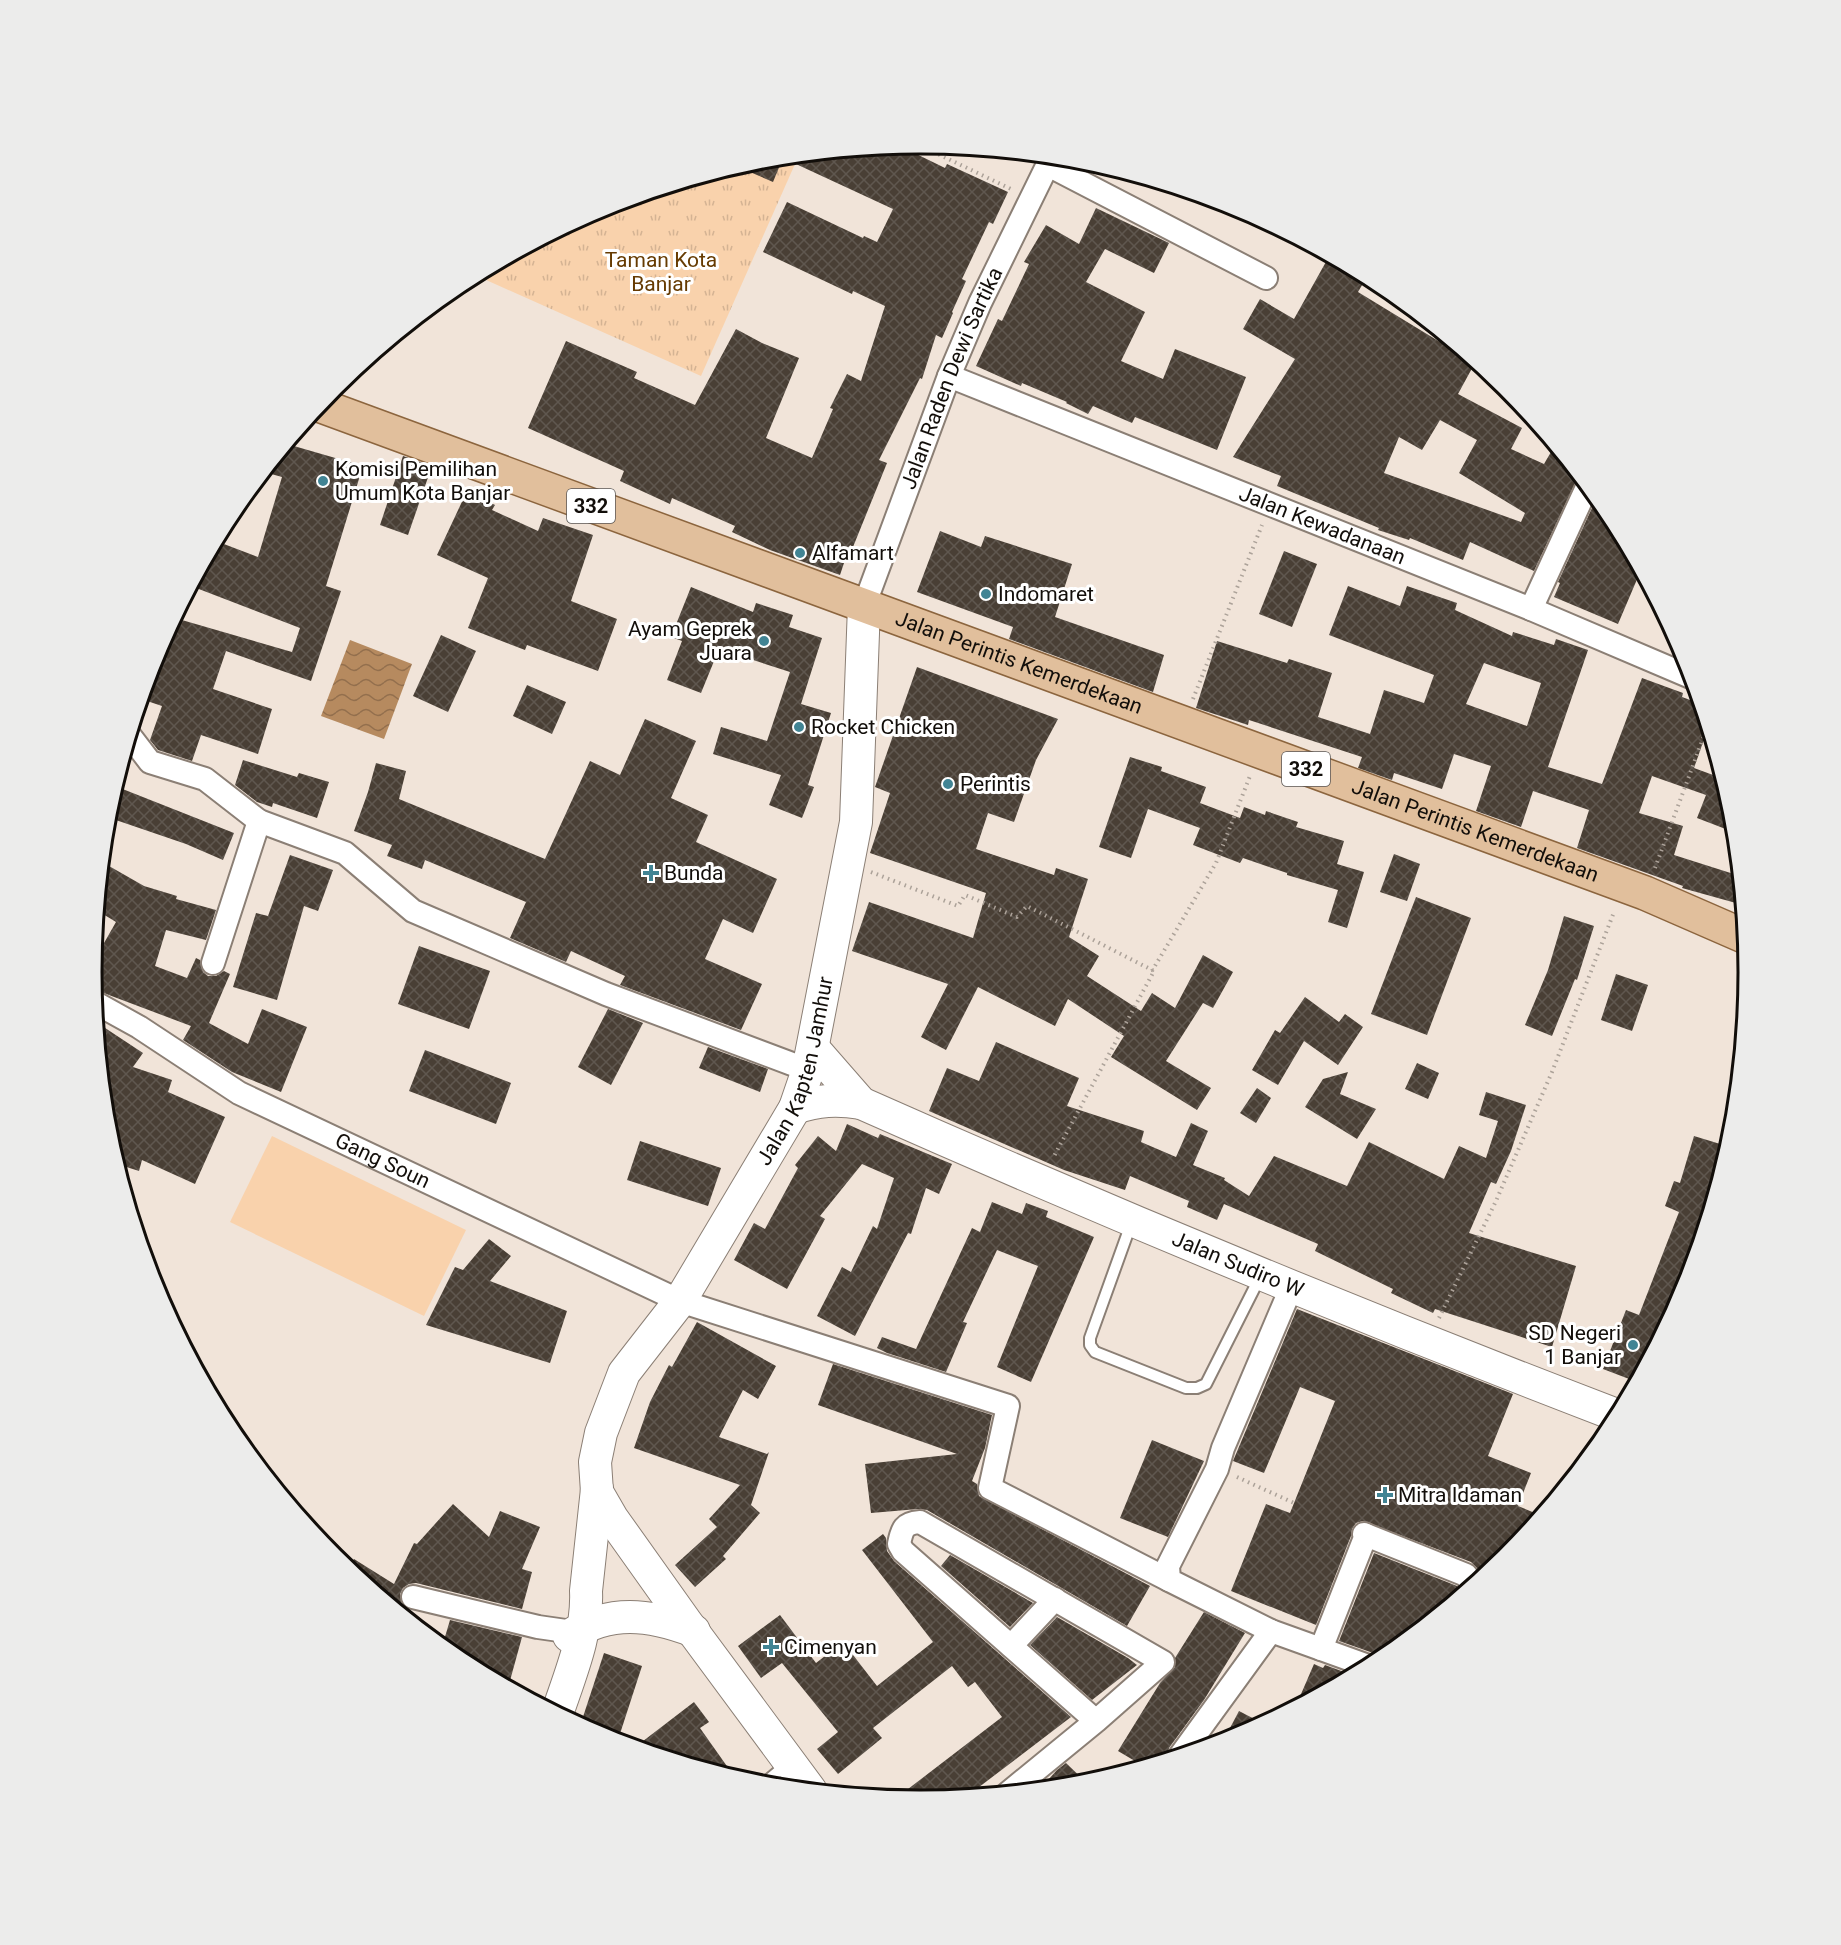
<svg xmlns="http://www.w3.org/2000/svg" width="1841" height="1945" viewBox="0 0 1841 1945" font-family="Roboto,sans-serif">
	<defs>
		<pattern id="park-tufts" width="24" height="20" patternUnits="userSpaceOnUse" patternTransform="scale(1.5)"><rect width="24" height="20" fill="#f9d2ac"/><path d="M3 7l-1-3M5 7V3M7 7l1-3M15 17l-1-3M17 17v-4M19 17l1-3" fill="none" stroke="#d4b393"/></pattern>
		<pattern id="water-waves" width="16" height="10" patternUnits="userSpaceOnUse" patternTransform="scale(1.5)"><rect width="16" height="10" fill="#b68a5f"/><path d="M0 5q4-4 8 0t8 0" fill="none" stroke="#936f4d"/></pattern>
		<pattern id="building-cross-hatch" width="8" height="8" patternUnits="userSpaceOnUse" patternTransform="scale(1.5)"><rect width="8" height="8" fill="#493f35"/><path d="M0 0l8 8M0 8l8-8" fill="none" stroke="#5f574f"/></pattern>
	</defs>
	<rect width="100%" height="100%" fill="#f1e4d9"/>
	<!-- green -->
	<polygon fill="#f9d2ac" points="272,1136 466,1230 424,1316 230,1222"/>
	<!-- park -->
	<polygon fill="url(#park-tufts)" points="799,155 701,376 475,275 604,206 759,159"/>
	<!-- water -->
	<polygon fill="url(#water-waves)" points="350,640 412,664 384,739 321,716"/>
	<!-- building -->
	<g fill="url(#building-cross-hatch)" fill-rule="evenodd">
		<polygon points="900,146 945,168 947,164 1008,192 993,224 989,222 962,279 966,281 952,312 953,313 942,338 936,335 922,379 920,378 879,460 887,463 853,547 850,545 840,575 770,550 732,532 735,526 672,498 670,504 620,481 624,471 528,428 566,341 637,372 634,378 695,405 736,329 762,343 799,358 766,438 812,458 833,409 830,408 847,374 861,381 885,306 853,291 852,294 763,252 787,202 863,238 864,236 877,242 893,209 783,158 773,182 736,166 759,159"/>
		<polygon points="1096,208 1169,243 1154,273 1105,249 1086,282 1145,312 1121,361 1163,379 1175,349 1246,377 1217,450 1135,417 1132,423 1093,406 1088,414 1066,403 1067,402 1022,383 1021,386 976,366 998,319 1002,321 1029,264 1024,262 1046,225 1079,244"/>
		<path d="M1327 260 1365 280 1358 292 1440 342 1444 335 1476 361 1458 394 1522 428 1511 449 1544 464 1555 445 1579 475 1534 571 1470 542 1463 560 1410 538 1409 540 1378 530 1379 528 1277 486 1281 476 1233 457 1295 359 1243 329 1260 299 1294 319ZM1440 420 1477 440 1459 473 1525 513 1521 522 1384 473 1399 437 1422 450Z"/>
		<polygon points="287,444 363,466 326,586 341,591 311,681 226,651 213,689 272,709 258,754 201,735 192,761 158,750 150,740 162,706 141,699 155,655 175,618 292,652 300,628 191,586 216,541 258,557 282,477 264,472"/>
		<polygon points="403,456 432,466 408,535 380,525"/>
		<polygon points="467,491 495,505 492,510 538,531 543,518 593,535 571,601 617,619 598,671 527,645 525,650 468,628 488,578 437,555"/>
		<polygon points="1597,497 1610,512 1641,570 1618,624 1554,597 1560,583 1558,582"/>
		<polygon points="940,531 981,547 985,536 1072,564 1055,617 1164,655 1153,692 1009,639 1013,627 917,592"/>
		<polygon points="1284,551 1317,564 1292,627 1259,614"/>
		<path d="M1348 586 1400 606 1407 586 1457 603 1455 610 1512 636 1513 632 1554 645 1556 639 1588 650 1548 767 1602 784 1642 678 1683 693 1682 697 1701 704 1708 728 1694 768 1724 779 1734 811 1736 833 1697 818 1706 795 1652 776 1639 813 1683 826 1674 855 1740 876 1743 905 1682 888 1683 886 1577 848 1589 810 1533 791 1521 827 1476 811 1491 766 1454 754 1442 789 1394 773 1392 780 1358 768 1362 757 1249 720 1248 725 1196 708 1217 641 1287 663 1289 659 1332 673 1318 717 1370 734 1384 690 1424 703 1434 675 1329 635ZM1484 663 1541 683 1527 726 1466 704Z"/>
		<polygon points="691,587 753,612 756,603 793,615 789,627 822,638 801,704 831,713 808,785 814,787 802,818 769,805 781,775 713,754 721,727 767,741 790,672 719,649 701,693 667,680 682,641 671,637"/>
		<polygon points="441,635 476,651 448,712 413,696"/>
		<polygon points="917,667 1058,719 1036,760 1014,822 988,813 976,849 1054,875 1056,868 1088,879 1069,937 1099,956 1087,976 1141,1011 1152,993 1175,1008 1203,955 1233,972 1213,1008 1203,1003 1166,1061 1211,1088 1197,1110 1111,1057 1124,1036 1068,999 1055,1026 978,987 946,1050 921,1037 948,984 852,951 869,902 973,938 986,893 870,853 890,793 875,787"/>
		<polygon points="527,685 566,702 552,734 513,716"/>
		<polygon points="645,719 696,741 671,798 708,815 696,842 777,879 753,933 723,919 705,959 762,984 741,1030 620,985 625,976 571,951 566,962 510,938 526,902 425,860 422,869 387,856 392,845 354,831 368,792 376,763 406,771 399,799 545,859 590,761 620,775"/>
		<polygon points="1130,757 1162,767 1161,771 1206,787 1200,803 1240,818 1244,807 1265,815 1266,811 1298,822 1296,827 1344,841 1337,864 1364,872 1347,928 1328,922 1338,890 1287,875 1287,873 1243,858 1240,863 1193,845 1200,828 1148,809 1131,858 1099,847"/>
		<polygon points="243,760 297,777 299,773 329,782 317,818 273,803 272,807 257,802 235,785"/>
		<polygon points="115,786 234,833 223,860 186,844 107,817"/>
		<polygon points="1394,854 1420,864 1407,901 1380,892"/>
		<polygon points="290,855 333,870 318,911 304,906 277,1000 233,987 256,913 268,916"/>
		<polygon points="102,862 144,886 177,896 176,899 216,910 206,940 166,930 155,966 187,978 196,958 200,960 203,972 208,976 216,976 224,971 230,974 209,1023 248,1044 262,1009 307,1027 281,1092 232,1072 183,1040 191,1026 93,989 92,964 116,922 98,911"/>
		<polygon points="1416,897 1471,918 1427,1035 1371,1014"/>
		<polygon points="1564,916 1594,926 1577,980 1575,979 1552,1036 1525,1025 1548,970"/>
		<polygon points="419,946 490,971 469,1029 398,1004"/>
		<polygon points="1616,974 1648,985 1632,1031 1601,1020"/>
		<polygon points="1305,997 1339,1022 1345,1014 1363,1027 1338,1065 1304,1041 1278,1085 1252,1070 1275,1030 1280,1033"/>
		<polygon points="608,1009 643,1023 611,1085 578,1067"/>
		<polygon points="96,1022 143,1053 133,1067 172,1080 168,1092 225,1117 195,1184 142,1160 139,1171 117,1164 107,1134"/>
		<polygon points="996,1042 1079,1078 1067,1106 1144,1131 1141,1142 1176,1157 1191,1123 1208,1131 1193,1165 1225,1178 1224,1180 1249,1196 1274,1156 1347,1186 1369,1142 1444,1179 1459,1146 1486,1158 1498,1121 1479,1115 1486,1092 1526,1105 1511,1151 1496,1184 1491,1182 1469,1233 1576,1266 1552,1347 1435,1309 1433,1313 1391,1293 1393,1289 1315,1251 1318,1244 1224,1204 1217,1220 1187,1207 1189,1201 1130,1176 1125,1190 1064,1170 929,1111 947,1068 979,1081"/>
		<polygon points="708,1047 768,1069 760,1092 699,1068"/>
		<polygon points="425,1050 511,1083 496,1124 409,1091"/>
		<polygon points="1417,1063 1439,1073 1428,1099 1405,1089"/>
		<polygon points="1348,1072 1340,1094 1376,1109 1357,1139 1305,1107 1323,1079"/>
		<polygon points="1257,1088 1271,1098 1256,1123 1240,1113"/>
		<polygon points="847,1124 878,1138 880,1134 952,1164 939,1194 926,1188 911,1234 908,1233 855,1336 817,1316 842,1267 851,1272 873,1226 877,1229 894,1178 862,1164 820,1216 825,1219 787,1289 734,1260 754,1223 765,1229 798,1168 795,1165 818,1136 836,1151"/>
		<polygon points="1694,1136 1730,1147 1702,1238 1670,1321 1637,1382 1603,1369 1626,1310 1639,1315 1679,1212 1665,1206 1674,1181 1680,1183"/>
		<polygon points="640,1141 721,1168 708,1206 627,1180"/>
		<polygon points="992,1202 1022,1214 1026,1203 1048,1211 1046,1217 1094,1237 1031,1382 997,1367 1038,1266 997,1250 963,1322 967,1323 946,1372 887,1353 877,1348 882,1337 916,1349 972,1228 980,1232"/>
		<polygon points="489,1239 511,1256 490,1281 567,1311 550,1363 426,1325 455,1267 463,1270"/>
		<polygon points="1297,1309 1513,1394 1488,1456 1531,1473 1518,1506 1542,1516 1506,1559 1489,1573 1478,1569 1471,1562 1363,1521 1356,1523 1352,1529 1351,1536 1316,1625 1231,1591 1266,1504 1290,1513 1335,1401 1300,1387 1264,1473 1233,1461"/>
		<polygon points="697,1322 776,1366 758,1399 743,1390 719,1437 767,1454 769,1452 751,1505 760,1513 723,1556 726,1559 695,1587 675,1565 717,1527 709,1519 740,1485 634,1448 650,1402 669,1365 672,1367"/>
		<polygon points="833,1364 992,1415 985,1448 972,1481 977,1484 979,1496 1150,1586 1127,1626 927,1510 918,1509 871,1513 865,1464 957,1454 818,1405"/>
		<polygon points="1152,1440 1204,1461 1168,1537 1120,1518"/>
		<polygon points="453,1504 489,1537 500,1511 540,1527 522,1569 532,1572 522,1609 416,1583 409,1584 403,1588 400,1594 402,1604 398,1611 347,1569 354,1559 394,1584 414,1543 417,1544"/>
		<polygon points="883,1534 886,1538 887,1551 894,1561 1071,1717 966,1797 920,1802 895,1799 1002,1717 975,1682 968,1687 952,1666 873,1728 882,1738 838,1774 817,1749 838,1732 782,1663 761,1678 738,1646 780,1615 816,1663 843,1642 877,1686 933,1642 862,1550"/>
		<polygon points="1374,1553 1457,1586 1462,1593 1460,1597 1382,1661 1376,1654 1339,1641"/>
		<polygon points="950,1555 1033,1603 1010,1627 941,1566"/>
		<polygon points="1204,1612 1245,1633 1204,1700 1169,1748 1167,1760 1145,1767 1118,1751 1160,1683 1175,1667 1175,1658"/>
		<polygon points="1057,1617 1128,1658 1137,1665 1092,1700 1030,1645"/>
		<polygon points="450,1620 522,1637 508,1688 460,1662 442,1647"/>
		<polygon points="604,1653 642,1666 617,1743 602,1738 580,1726"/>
		<polygon points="1314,1664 1323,1668 1325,1665 1355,1676 1295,1708"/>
		<polygon points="694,1702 709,1722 700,1728 736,1779 634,1748"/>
		<polygon points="1239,1711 1264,1724 1237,1739 1222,1743"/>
		<polygon points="1066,1763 1088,1784 1039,1790 1057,1770"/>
	</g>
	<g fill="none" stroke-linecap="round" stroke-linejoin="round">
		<!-- lane casing -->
		<g stroke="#8b7f75" stroke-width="14">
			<g id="lane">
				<polyline points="1131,1224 1090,1338 1090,1345 1095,1352 1186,1388 1197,1388 1206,1384 1261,1275"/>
				<polyline points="761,1786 787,1764"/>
			</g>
		</g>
		<!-- street casing -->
		<g stroke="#8b7f75" stroke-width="26">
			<g id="street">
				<polyline points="1048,165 1266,278"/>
				<path id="s1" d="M949 376 1531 609 1693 678"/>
				<path id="s2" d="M864 606 949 376 980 303 1052 156"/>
				<polyline points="1531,609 1588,485"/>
				<polyline points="130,736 150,762 205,779 259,821 345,853 413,911 606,994 808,1070"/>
				<polyline points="213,963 259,821"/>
				<path id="s3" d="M94 1002 139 1027 239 1093 680 1301 1008 1406 990 1488 1169 1580"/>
				<polyline points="1291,1288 1223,1448 1217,1469 1168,1566 1169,1580 1271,1631 1371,1667"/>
				<polyline points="1366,1535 1466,1575 1473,1586"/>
				<polyline points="413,1597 538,1627 566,1631"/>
				<polyline points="1011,1646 1055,1599"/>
				<polyline points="1321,1649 1366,1535 1364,1534"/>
				<polyline points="1180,1756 1271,1631"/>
				<path d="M1008 1793 1096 1721 1163 1662 920 1522C904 1523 902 1529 899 1544L903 1551 1096 1721"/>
			</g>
		</g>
		<!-- secondary casing -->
		<g stroke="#8b7f75" stroke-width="34">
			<g id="secondary">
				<polyline points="813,1048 861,1103"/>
				<path id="s4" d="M795 1108C818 1100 837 1099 861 1103 1111 1214 1363 1318 1619 1416"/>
				<path d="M569 1636C610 1609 649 1614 694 1631"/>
				<path d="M557 1714C570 1675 588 1633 586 1591L597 1489"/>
				<path id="s5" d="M811 1791 686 1622 612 1518 597 1492 595 1462 601 1433 624 1373 680 1301 795 1108 808 1070 856 822 864 606"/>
			</g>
		</g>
		<!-- primary casing -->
		<g stroke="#8c653e" stroke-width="36">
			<g id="primary">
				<path id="s6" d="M319 405 1645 893 1746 937"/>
			</g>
		</g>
		<!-- path -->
		<g stroke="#aca299" stroke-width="4" stroke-dasharray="1.5 4.5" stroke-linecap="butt">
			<polyline points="917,144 1011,189"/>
			<polyline points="1193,699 1262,525"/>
			<polyline points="1655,868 1708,725"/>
			<polyline points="871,872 958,906 965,895 1017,917 1027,906 1154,971 1053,1158"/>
			<polyline points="1152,971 1216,863 1250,776"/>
			<polyline points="1439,1318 1496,1201 1552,1072 1614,912"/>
			<polyline points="1237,1477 1294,1503"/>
		</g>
		<!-- lane -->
		<use href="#lane" stroke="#fff" stroke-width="10"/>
		<!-- street -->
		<use href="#street" stroke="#fff" stroke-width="22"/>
		<!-- secondary -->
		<use href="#secondary" stroke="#fff" stroke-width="32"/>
		<!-- primary -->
		<use href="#primary" stroke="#e1bf9c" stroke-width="33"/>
	</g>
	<!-- markers -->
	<g fill="#418494" stroke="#fff" stroke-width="2">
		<circle cx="323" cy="481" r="6"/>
		<circle cx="800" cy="553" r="6"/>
		<circle cx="986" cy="594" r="6"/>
		<circle cx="764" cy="641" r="6"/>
		<circle cx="799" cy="727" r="6"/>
		<circle cx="948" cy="784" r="6"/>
		<path d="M648 864h6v6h6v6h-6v6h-6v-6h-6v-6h6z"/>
		<circle cx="1633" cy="1345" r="6"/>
		<path d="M1382 1486h6v6h6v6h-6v6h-6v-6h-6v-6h6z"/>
		<path d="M768 1638h6v6h6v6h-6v6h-6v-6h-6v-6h6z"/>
	</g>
	<g text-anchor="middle" stroke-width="6" stroke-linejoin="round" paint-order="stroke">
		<!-- shield labels -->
		<g fill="#fff" stroke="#595654" stroke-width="1.5">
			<rect x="567" y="489" width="48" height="34" rx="4.5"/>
			<rect x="1282" y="752" width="48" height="34" rx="4.5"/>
		</g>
		<g font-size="20" font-weight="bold" fill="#120e0a">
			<text x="591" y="513">332</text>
			<text x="1306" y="776">332</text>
		</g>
		<!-- park labels -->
		<g font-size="21" fill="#663b02" stroke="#fff">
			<text x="661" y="267">Taman Kota<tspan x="661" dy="24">Banjar</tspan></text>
		</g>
		<!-- street labels -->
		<g font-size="21" fill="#120e0a" stroke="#fff">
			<text dy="7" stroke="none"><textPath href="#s2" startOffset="244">Jalan Raden Dewi Sartika</textPath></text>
			<text dy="7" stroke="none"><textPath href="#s1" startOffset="402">Jalan Kewadanaan</textPath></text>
			<text dy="7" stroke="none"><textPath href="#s6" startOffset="746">Jalan Perintis Kemerdekaan</textPath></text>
			<text dy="7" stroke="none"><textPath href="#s6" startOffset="1232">Jalan Perintis Kemerdekaan</textPath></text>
			<text dy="7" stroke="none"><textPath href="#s5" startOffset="843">Jalan Kapten Jamhur</textPath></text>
			<text dy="7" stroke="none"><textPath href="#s3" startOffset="330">Gang Soun</textPath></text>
			<text dy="7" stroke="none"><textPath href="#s4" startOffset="477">Jalan Sudiro W</textPath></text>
		</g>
		<!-- poi labels -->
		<g font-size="21" fill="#120e0a" stroke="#fff" text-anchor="start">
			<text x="335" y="476">Komisi Pemilihan<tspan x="335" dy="24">Umum Kota Banjar</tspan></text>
			<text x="812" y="560">Alfamart</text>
			<text x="998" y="601">Indomaret</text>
			<text x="752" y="636" text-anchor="end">Ayam Geprek<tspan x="752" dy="24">Juara</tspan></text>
			<text x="811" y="734">Rocket Chicken</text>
			<text x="960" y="791">Perintis</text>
			<text x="664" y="880">Bunda</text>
			<text x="1621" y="1340" text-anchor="end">SD Negeri<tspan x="1621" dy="24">1 Banjar</tspan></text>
			<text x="1398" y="1502">Mitra Idaman</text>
			<text x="784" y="1654">Cimenyan</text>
		</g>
	</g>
	<!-- crop -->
	<path d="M0 0H1841V1945H0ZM102 972a818 818 0 1 1 1636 0a818 818 0 1 1-1636 0Z" fill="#ececeb" fill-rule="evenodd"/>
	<path fill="none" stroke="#120e0a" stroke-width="3" d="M102 972a818 818 0 1 1 1636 0a818 818 0 1 1-1636 0Z"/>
</svg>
